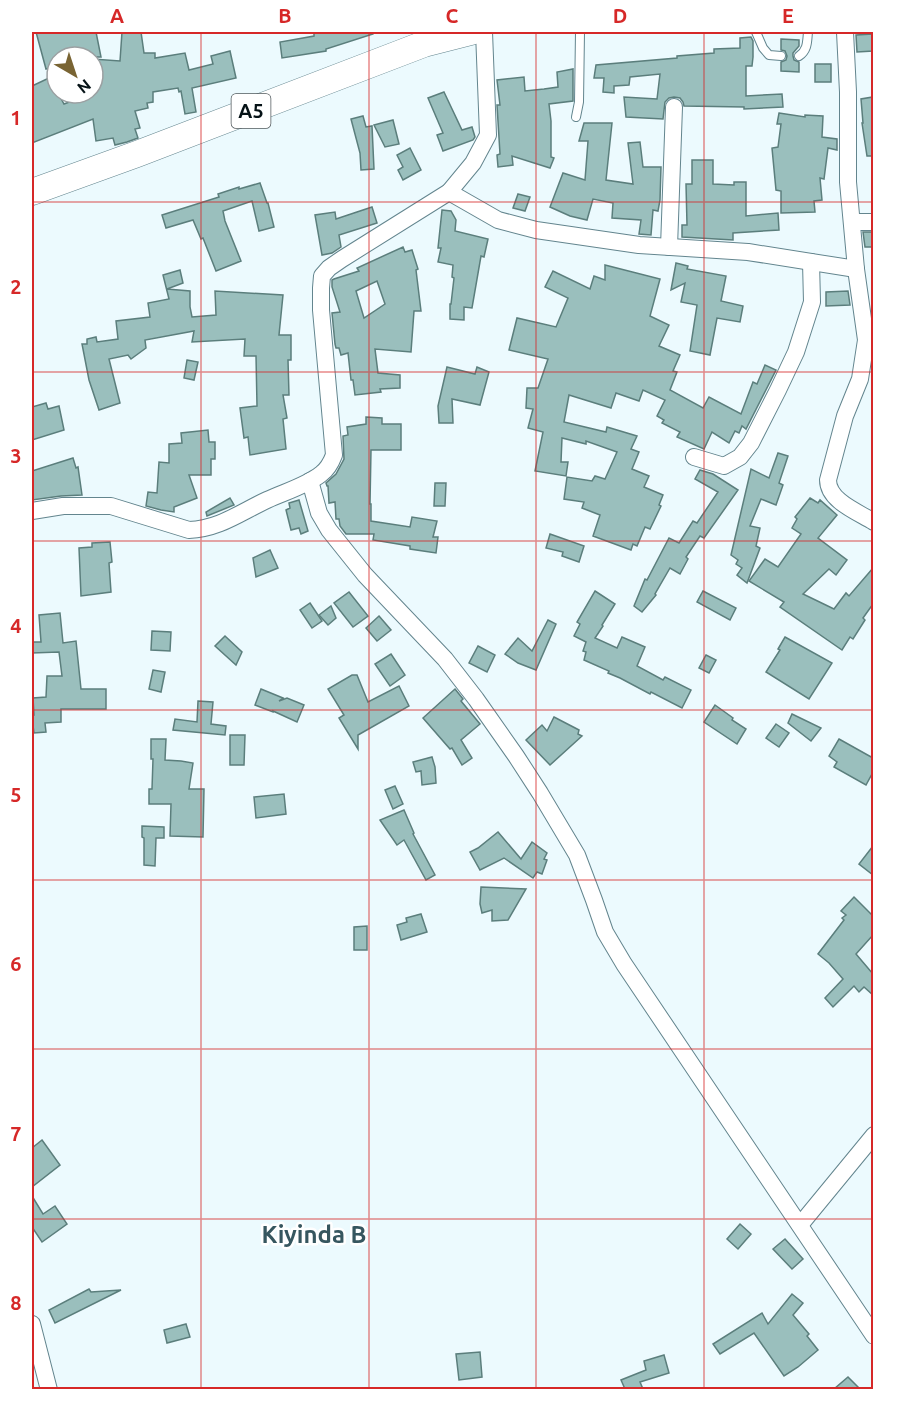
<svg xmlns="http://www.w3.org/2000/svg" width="905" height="1421" viewBox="0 0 905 1421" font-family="Ubuntu,sans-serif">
	<rect width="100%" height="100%" fill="#ecfafe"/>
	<!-- building -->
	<g fill="#9abfbd" stroke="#5b7e7c" stroke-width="1.5" fill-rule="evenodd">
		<polygon points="36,32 96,32 101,57 57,57 57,66 46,69"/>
		<polygon points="122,32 141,32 144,53 155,53 155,58 185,53 189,70 213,64 211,56 230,51 236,78 192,88 196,112 185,114 181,91 179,92 178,88 153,92 153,102 147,103 148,108 135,111 140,128 135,129 138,138 127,142 115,145 113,138 96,141 93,119 32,143 32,86 51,77 57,90 57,93 58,93 64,104 93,93 93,59 120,61"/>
		<polygon points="314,32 373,32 373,34 326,49 326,51 282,58 280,42 314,36"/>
		<polygon points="873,34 873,51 857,52 856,35"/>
		<polygon points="751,37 753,41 753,57 752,66 746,66 746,96 782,94 783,107 744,109 744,107 684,106 683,102 680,98 674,97 669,98 665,102 663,119 626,117 624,97 657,99 660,74 630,77 629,85 614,86 614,93 603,92 604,78 594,78 596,65 677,58 677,56 714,53 714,49 740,48 740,38"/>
		<polygon points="781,39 799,40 799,46 793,53 793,56 794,60 799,62 799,72 781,71 781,62 786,60 787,56 785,51 781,50"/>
		<rect x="815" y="64" width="16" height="18"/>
		<polygon points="573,69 573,101 549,104 551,121 551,157 554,158 550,168 512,156 513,165 498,167 497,155 500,154 497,105 500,105 497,80 524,77 525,91 544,89 558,87 557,72"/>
		<polygon points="444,92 462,130 472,127 475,137 473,140 443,151 437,135 443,133 428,98"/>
		<polygon points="873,97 873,156 867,156 862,123 863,123 861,99"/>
		<polygon points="779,113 805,117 805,115 823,116 822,137 837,139 837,150 828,148 824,179 820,178 822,200 814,201 815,212 781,213 781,191 776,190 772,148 778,147 781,124 777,124"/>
		<polygon points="363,116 366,127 372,126 374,169 361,170 360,153 351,119"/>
		<polygon points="393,120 399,144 385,147 374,125"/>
		<polygon points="584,123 612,123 606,180 633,184 628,143 640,142 643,167 661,167 660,200 658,211 653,210 651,235 639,234 641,220 612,218 613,203 593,199 587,220 570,216 550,207 563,173 585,180 588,141 579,141"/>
		<polygon points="410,148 421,170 403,180 398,170 403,167 397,155"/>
		<polygon points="692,160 713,160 713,184 734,185 734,182 746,182 746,216 778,213 779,230 733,233 733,240 682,237 682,225 687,225 686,184 692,184"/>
		<polygon points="260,183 267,203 268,203 274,227 259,231 252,201 223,211 225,221 241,261 216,271 203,238 201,239 193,220 166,228 162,215 219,197 218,194 239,187 239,189"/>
		<polygon points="518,194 530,197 525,211 513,208"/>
		<polygon points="372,207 377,223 339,235 341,247 332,253 322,255 315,215 335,212 336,219"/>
		<polygon points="442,210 451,211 456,220 455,231 488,239 484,257 481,256 472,308 464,307 464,320 450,319 450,304 451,304 454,278 452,277 453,265 438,262 441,248 438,248"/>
		<polygon points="863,232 873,232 873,247 865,247"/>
		<path d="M403 247 405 252 412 250 418 269 416 270 421 311H414L411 352 375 349 378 373 400 375V388L380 389 381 392 355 395 353 380H351L348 353 341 355 339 348H336L335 344 332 313 340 312 332 287V280L334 279 359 271 357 268ZM377 281 385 304 364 318 356 291Z"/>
		<polygon points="676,263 688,266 687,269 726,276 721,301 743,306 740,322 717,318 710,355 690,351 697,305 681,302 685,283 671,290"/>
		<polygon points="605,265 660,279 650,316 669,325 659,346 680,355 673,371 677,372 670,390 703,408 709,397 741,414 753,382 757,384 765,365 776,370 746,429 742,426 739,433 735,431 729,443 712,432 704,449 677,437 680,432 662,423 664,420 657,416 665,400 643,390 639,401 616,393 611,408 569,395 564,422 606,432 607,427 637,436 631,449 639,452 632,469 649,476 644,487 663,495 659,505 661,506 650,529 645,527 637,546 633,544 631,550 593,536 600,515 582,508 584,502 564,499 567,477 592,481 595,476 605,479 617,452 586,441 586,444 562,438 561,462 568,462 566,476 535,471 543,432 528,428 533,409 526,408 527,388 538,388 548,359 509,350 517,318 556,327 568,298 545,287 553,271 590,289 594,276 605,280"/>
		<polygon points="180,270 183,283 167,289 190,291 190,307 192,317 216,315 215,291 283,295 279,335 291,335 291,360 288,360 289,395 283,395 287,418 283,419 286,449 250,455 248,437 244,438 240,408 257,406 256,356 244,356 245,339 192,342 194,331 145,340 146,348 131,359 128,355 109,359 120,403 99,410 89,380 82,344 87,344 87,339 96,337 97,342 118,339 116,321 150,317 148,303 169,299 163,275"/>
		<polygon points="848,291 850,305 826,306 826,292"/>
		<polygon points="187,360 198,362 194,380 184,378"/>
		<polygon points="447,367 475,374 477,367 489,372 480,405 452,399 453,423 439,423 438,406"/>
		<polygon points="46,403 48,409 59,406 64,430 32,440 32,407"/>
		<polygon points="366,417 382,418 382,424 401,424 401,450 371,450 370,504 371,504 371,521 410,527 412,517 437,521 433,537 438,537 436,553 410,549 410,546 373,540 374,534 346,534 340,526 339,519 336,519 335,502 329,503 328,486 327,486 326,483 336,474 344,459 343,436 348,435 347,427 366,424"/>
		<polygon points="208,430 209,442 215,442 215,459 211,459 211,475 189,475 197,498 174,507 174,512 161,510 146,506 148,492 157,493 159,462 169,463 169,444 182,443 181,433"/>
		<polygon points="778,453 788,456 779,483 783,485 776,505 761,499 750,526 760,528 756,546 760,548 747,583 737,575 742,568 736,564 738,560 731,555 751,469 769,478"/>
		<polygon points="73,458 76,468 78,467 82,495 61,496 32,500 32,471"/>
		<polygon points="700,470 713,474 738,490 704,538 700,536 686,557 688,559 680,574 670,568 655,594 656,595 642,612 634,606 645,579 647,580 669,538 679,543 693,521 697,523 718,492 695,479"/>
		<polygon points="435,483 446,483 445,506 434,506"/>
		<polygon points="230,498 234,505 207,516 206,512"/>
		<polygon points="810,498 818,503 820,500 837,515 818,538 847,560 836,575 829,569 803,594 834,609 846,593 849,596 873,568 873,604 863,618 865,620 853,639 850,637 842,650 780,607 784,602 749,581 765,559 778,567 801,534 792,528 797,519 795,517"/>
		<polygon points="299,500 308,531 301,534 299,528 291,530 286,510 290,508 289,503"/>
		<polygon points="550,534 584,546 579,562 562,556 563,552 546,548"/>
		<polygon points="110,542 112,562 109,563 111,592 81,596 79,548 92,547 92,543"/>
		<polygon points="270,550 278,568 256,577 253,558"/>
		<polygon points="595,591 615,604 602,625 603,626 595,638 617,648 622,637 645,647 637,666 663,680 665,677 691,690 682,708 651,692 650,694 620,678 608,673 609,671 584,660 586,652 583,651 586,642 574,636 580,624 577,622"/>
		<polygon points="703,591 736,608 730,620 697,602"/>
		<polygon points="349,592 368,616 353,627 334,603"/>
		<polygon points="310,603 322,621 312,628 300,610"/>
		<polygon points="331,606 336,618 328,625 319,615"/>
		<polygon points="60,613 63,643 76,641 81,689 106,689 106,709 61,709 61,722 45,723 46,732 34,733 32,718 32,715 34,715 33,698 46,697 47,676 62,676 59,652 32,653 32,642 41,642 39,615"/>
		<polygon points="379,616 391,630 377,641 366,628"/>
		<polygon points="548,620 556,624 536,670 518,663 505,654 518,638 532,651"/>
		<polygon points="152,631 171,632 170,651 151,650"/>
		<polygon points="225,636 242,652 236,665 215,646"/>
		<polygon points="785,637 832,663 809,699 766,672 780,650 778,649"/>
		<polygon points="478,646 495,655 487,672 469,663"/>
		<polygon points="391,654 405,675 390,686 375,664"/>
		<polygon points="706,655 716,660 709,673 699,668"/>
		<polygon points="153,670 165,672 161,692 149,689"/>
		<polygon points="352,675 357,675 368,702 399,686 409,706 358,735 358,749 339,718 344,715 328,689"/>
		<polygon points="261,689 283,698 279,701 287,698 304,705 297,722 273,711 273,712 255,705"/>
		<polygon points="455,689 463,699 461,701 480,724 461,740 472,758 462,765 452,748 450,749 423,718"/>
		<polygon points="198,701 213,702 211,724 226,726 225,735 173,730 175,719 197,722"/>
		<polygon points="715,705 733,718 732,720 746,729 737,744 704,722"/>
		<polygon points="792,714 821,728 811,741 788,723"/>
		<polygon points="554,717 579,730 578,734 582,736 550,765 526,740 542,725 547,731"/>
		<polygon points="776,724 789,733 779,747 766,738"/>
		<polygon points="230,735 245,735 244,765 230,765"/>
		<polygon points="151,739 166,739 165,760 181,761 193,763 189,789 204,789 203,837 170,836 171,804 149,804 149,789 152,789 153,759 151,759"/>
		<polygon points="839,739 873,758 873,772 866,785 834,767 837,762 829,756"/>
		<polygon points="432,757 435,767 436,783 422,785 421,771 416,772 413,762"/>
		<polygon points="395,786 403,804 393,809 385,790"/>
		<polygon points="284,794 286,814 256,818 254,797"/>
		<polygon points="404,810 414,833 413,834 435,875 426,880 404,840 397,845 380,820"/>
		<polygon points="142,826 164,827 164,838 156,838 155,866 144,865 144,838 142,837"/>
		<polygon points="498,832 521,859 532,842 547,853 544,859 547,860 542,874 537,872 533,878 504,858 480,870 470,852 478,848"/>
		<polygon points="873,846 873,875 859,864"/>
		<polygon points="481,887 526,889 508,920 492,921 492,910 482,913 480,904"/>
		<polygon points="854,897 873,916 873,935 856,954 873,974 873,995 864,987 859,992 854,986 833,1007 825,998 843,979 829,963 818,954 844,920 842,918 846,915 841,911"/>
		<polygon points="421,914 427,932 401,940 397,925 407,922 406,918"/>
		<polygon points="367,926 367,950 354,950 354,927"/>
		<polygon points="42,1140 60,1165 32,1187 32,1148"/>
		<polygon points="32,1196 43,1214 55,1206 67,1224 42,1242 32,1227"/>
		<polygon points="740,1224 751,1234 738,1249 727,1239"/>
		<polygon points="785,1239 803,1259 792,1269 773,1249"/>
		<polygon points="89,1289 91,1292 121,1290 55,1323 49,1310"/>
		<polygon points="792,1294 803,1303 793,1315 809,1334 807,1336 818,1350 798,1367 784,1376 754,1333 720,1354 713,1344 762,1313 768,1324"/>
		<polygon points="186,1324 190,1337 167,1343 164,1330"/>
		<polygon points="480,1352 482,1377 459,1380 456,1354"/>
		<polygon points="664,1355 669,1373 640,1382 643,1389 625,1389 621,1380 646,1370 644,1361"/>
		<polygon points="848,1377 860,1389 834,1389"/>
	</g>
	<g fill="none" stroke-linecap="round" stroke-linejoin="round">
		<!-- lane casing -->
		<g stroke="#63858e" stroke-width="10">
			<g id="lane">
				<polyline points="756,32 763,48 769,55 781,56"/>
				<path d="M799 56C808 50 807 41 808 32"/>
				<polyline points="576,117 579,102 580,32"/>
			</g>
		</g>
		<!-- street casing -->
		<g stroke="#63858e" stroke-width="18">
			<g id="street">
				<path d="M845 32 848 92V182L856 269 866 340 860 379 845 416 828 480C828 501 858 512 874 522"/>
				<polyline points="449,192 498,220 536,230 639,245 748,252 856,269"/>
				<polyline points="852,222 874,222"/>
				<polyline points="669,247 674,107"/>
				<polyline points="694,457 724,466 740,457 751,443 778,390 796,352 812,302 811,262"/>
				<polyline points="310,481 319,513 329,530 365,575 445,659 476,699 516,756 540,793 577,855 594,900 605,932 624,964 874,1336"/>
				<path d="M32 511 63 506H111L189 530C219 529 241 512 267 500 284 492 306 486 321 474 328 469 331 463 334 455L321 310V288L322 276 329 268 342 259 449 192 473 163 488 135 484 32"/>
				<polyline points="800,1225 874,1135"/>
				<polyline points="32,1324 49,1390"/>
			</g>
		</g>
		<!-- primary casing -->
		<g stroke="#63858e" stroke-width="27">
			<polyline id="primary" points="32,192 137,154 424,44 471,32"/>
		</g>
		<!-- lane -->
		<use href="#lane" stroke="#fff" stroke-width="8"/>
		<!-- street -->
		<use href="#street" stroke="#fff" stroke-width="16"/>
		<!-- primary -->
		<use href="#primary" stroke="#fff" stroke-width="26"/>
	</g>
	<!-- grid -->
	<path fill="none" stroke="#d62828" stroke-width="1.5" stroke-opacity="0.55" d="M201 32V1390M369 32V1390M536 32V1390M704 32V1390M32 202H874M32 372H874M32 541H874M32 710H874M32 880H874M32 1049H874M32 1219H874"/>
	<g text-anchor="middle" stroke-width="5" stroke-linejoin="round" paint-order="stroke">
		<!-- shield labels -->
		<rect fill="#fff" stroke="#50595c" stroke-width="1.5" x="231.5" y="94" width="39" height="34" rx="4.5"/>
		<g font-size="20" font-weight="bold" fill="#051216">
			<text x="251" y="118">A5</text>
		</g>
		<!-- quarter labels -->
		<g font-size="24" font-weight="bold" fill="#36565f" stroke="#fff">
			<text x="314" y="1243">Kiyinda B</text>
		</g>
	</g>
	<!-- border -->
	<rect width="905" height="1421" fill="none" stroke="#ffffff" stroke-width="66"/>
	<!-- north arrow -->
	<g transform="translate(75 75) rotate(141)"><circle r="28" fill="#ffffff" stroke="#9ba0a2" stroke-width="1.5"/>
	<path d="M0-4.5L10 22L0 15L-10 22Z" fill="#796433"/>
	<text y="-9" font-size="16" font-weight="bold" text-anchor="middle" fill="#051216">N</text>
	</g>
	<rect x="33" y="33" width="839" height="1355" fill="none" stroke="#d62828" stroke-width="2"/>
	<g font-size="20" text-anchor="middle" font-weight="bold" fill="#d62828">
		<text x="117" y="23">A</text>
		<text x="285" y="23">B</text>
		<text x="452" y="23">C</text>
		<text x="620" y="23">D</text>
		<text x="788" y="23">E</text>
		<text x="16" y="125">1</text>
		<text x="16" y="294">2</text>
		<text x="16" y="463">3</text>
		<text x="16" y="633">4</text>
		<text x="16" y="802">5</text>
		<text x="16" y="971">6</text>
		<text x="16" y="1141">7</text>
		<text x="16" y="1310">8</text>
	</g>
</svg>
